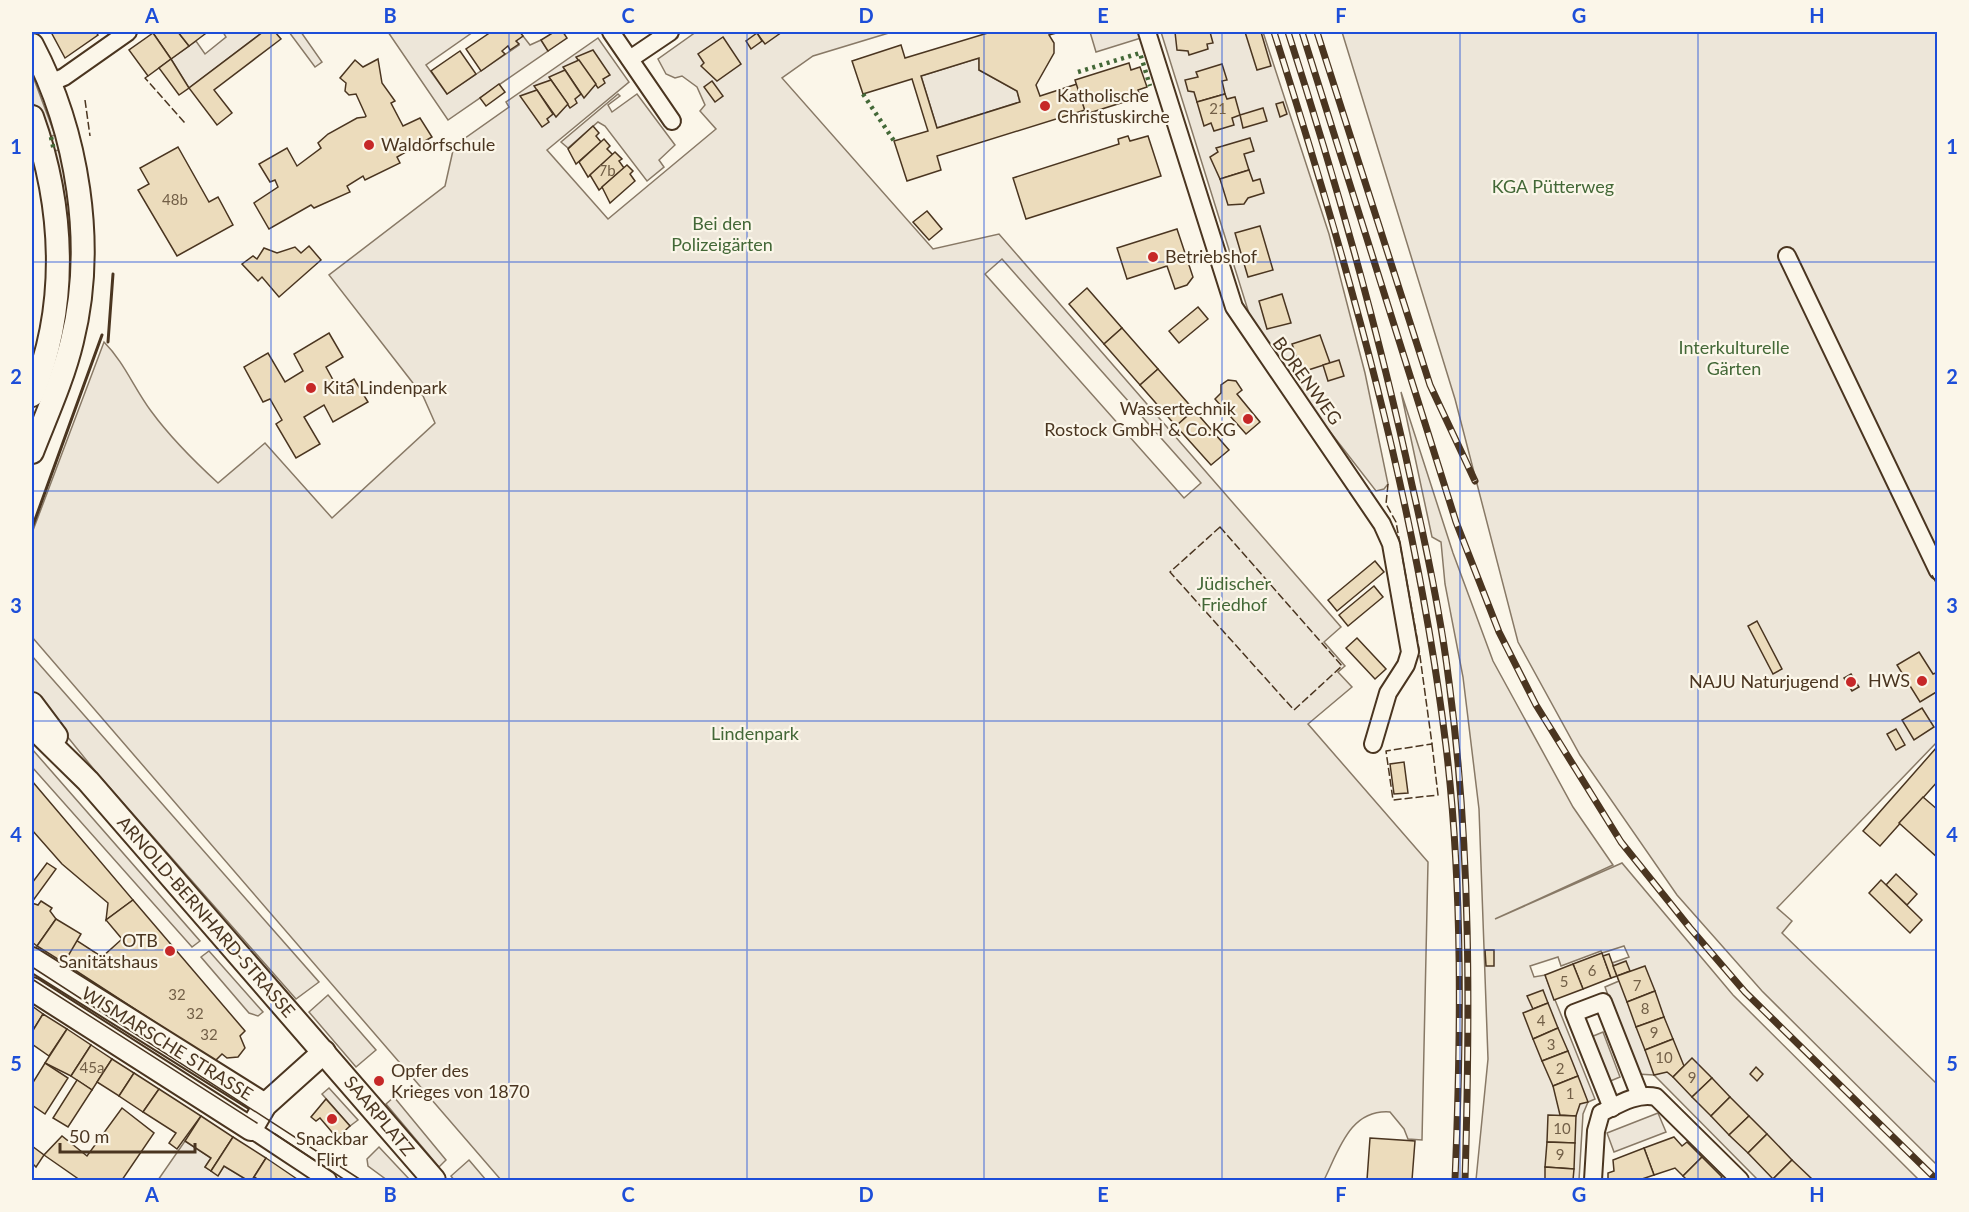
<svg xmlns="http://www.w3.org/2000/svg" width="1969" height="1212" viewBox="0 0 1969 1212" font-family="Lato,sans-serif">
	<rect width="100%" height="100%" fill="#fbf6e9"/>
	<!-- green -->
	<g fill="#ede6d9" stroke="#887966" stroke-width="1.5" fill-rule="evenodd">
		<polygon points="223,32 263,32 189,88 171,59 196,41 205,54 226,37"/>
		<polygon points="289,32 301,32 322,62 315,67"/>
		<polygon points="388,32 473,32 426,65 447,94 519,45 516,41 523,36 530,45 541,40 548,51 448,120"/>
		<path d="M696 32H892L813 56 782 78 933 249 999 234 1341 627 1324 642 1345 666 1338 672 1352 687 1308 724 1428 862 1422 1140 1408 1139 1404 1129 1390 1112C1350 1109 1339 1150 1324 1180H501L32 637V533L104 342C124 362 134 388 151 411 170 437 194 461 218 483L265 443 332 518 435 423 423 396 329 275 445 186 454 146 509 107 506 102 598 38 629 82 547 150 608 219 716 129 700 111 705 105 697 87 682 76 675 78 666 74 658 59ZM1002 259 1201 483 1184 498 985 274Z"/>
		<polygon points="1090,32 1139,32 1141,38 1096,52"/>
		<polygon points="1161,32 1263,32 1329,234 1365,373 1388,484 1384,489 1376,491 1293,384 1251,320"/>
		<polygon points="1342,32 1937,32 1937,551 1793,254 1937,571 1937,742 1777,908 1792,921 1782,933 1937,1084 1937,1165 1762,991 1677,895 1580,755 1518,642 1455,399"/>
		<polygon points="979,58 979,70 1017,91 1020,102 937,128 921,76"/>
		<polygon points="32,74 55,135 46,138 32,100"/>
		<polygon points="618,94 620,96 608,105 612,112 637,94 675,145 659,160 664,167 647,181 605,126 598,122 568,148 561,142"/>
		<path d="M59 150C74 208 74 258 68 317L59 315 50 152Z"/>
		<polygon points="1401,392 1453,553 1493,661 1573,807 1613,865 1495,919 1622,863 1733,995 1919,1180 1758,1180 1654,1075 1637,1074 1605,987 1619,981 1612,963 1629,957 1624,946 1602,953 1601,951 1561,966 1558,957 1530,966 1534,977 1545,975 1595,1099 1588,1102 1583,1114 1579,1180 1476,1180 1488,1059 1479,809 1463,677 1445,584 1441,542 1432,537"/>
		<polygon points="32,656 319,982 296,999 96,772 32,693"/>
		<polygon points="32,749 200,941 192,947 32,767"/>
		<polygon points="209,951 263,1012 258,1016 249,1013 201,957"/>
		<polygon points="328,995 376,1050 356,1067 309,1012"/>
		<polygon points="1603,1032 1620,1077 1608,1082 1591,1037"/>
		<polygon points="329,1088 358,1120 350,1126 322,1094"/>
		<polygon points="394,1097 446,1160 439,1167 386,1104"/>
		<polygon points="1658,1113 1666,1132 1614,1152 1607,1133"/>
		<polygon points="185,1141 211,1158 205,1167 218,1175 224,1166 247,1180 158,1180"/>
		<polygon points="379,1147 410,1180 387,1180 368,1166 367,1159"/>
		<polygon points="469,1160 486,1180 454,1180 451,1176"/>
	</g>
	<!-- building -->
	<g fill="#ecdcbc" stroke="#4a3520" stroke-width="1.5" fill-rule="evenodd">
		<polygon points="51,32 96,32 98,35 65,58"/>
		<polygon points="155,32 178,32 189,46 171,59 153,33"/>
		<polygon points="178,32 203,32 205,34 189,46"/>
		<polygon points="263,32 275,32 281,39 214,90 232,113 217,125 189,88"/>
		<polygon points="491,32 520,32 523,36 516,41 519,44 510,50 508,46 502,51 505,54 481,71 466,49"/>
		<polygon points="554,32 563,32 567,38 548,51 541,40"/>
		<polygon points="756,32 782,32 765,44"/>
		<path d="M991 32H1060L1049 35 1054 43V53L1036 85 1040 96 1077 84 1085 110 937 156 941 170 907 181 894 141 928 131 912 79 863 94 852 61 901 45 905 58ZM979 58V70L1017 91 1020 102 937 128 921 76Z"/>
		<polygon points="1175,32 1210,32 1213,43 1207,44 1208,49 1189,55 1188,51 1177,50"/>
		<polygon points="1245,32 1261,32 1271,66 1257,70"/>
		<polygon points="153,33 171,59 148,76 129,50"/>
		<polygon points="757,33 762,41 751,49 746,41"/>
		<polygon points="723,37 741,64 717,81 701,66 704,63 698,54"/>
		<polygon points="593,50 610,75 603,79 605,83 598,88 576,57"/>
		<polygon points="460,51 476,74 447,94 431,71"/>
		<polygon points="171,59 189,88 179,95 159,68"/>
		<polygon points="378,59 382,83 395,101 391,103 403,126 420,118 432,137 397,157 400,163 365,180 363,176 347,186 350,192 314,208 311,205 269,229 254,203 278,187 275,180 270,182 259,164 287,148 297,166 321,148 318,143 328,134 357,118 365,117 366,116 356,94 349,95 345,91 346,83 340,78 355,60 363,67"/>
		<polygon points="579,60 596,84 584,98 563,67"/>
		<polygon points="1129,63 1131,70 1140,67 1147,87 1138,90 1140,97 1086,114 1075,80"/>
		<polygon points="1222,64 1227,80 1222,81 1225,94 1197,102 1194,92 1188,91 1185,80 1198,77 1196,72"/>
		<polygon points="565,70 581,94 575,99 577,103 570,108 549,77"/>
		<polygon points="551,80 568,104 556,117 534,86"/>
		<polygon points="712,81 723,96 715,102 704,87"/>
		<polygon points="499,84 505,92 486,106 480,98"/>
		<polygon points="537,90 553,114 547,119 549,122 542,127 520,96"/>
		<polygon points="1225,94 1227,99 1235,97 1240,115 1232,118 1234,125 1214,131 1211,123 1204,126 1197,102"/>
		<polygon points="1283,102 1287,114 1280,117 1276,104"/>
		<polygon points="1263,108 1267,121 1243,128 1240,115"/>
		<polygon points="593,126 599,133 596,136 601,142 576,164 568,149"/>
		<polygon points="1128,136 1130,141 1148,136 1161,176 1026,219 1013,178 1119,144 1118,139"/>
		<polygon points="1250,138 1254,151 1244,154 1249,170 1220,179 1210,157 1218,152 1216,148"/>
		<polygon points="604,139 610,146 607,149 613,155 588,177 579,162"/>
		<polygon points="178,147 209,202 218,197 233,225 177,256 138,190 149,184 140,168"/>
		<polygon points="615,152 622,159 619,161 624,168 599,190 590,175"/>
		<polygon points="627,165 633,171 630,174 635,181 610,203 602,187"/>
		<polygon points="1249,170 1253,181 1260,179 1264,193 1248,198 1244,204 1228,205 1220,179"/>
		<polygon points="927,211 942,229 929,240 913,222"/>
		<polygon points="1260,226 1273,270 1248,277 1235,233"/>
		<polygon points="1177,229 1193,277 1187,285 1175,289 1167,266 1127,279 1117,248"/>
		<polygon points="309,246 321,260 279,297 262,277 258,281 242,264 253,256 257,259 264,248 277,253 295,247 301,253"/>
		<polygon points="1087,288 1122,328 1104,344 1069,304"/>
		<polygon points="1282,294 1291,323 1267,329 1259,301"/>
		<polygon points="1198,307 1208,319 1179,343 1169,331"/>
		<polygon points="1122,328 1158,369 1140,385 1104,344"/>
		<polygon points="329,333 343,357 326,367 338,389 354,379 368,402 333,422 324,405 304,417 320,444 296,458 276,424 282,420 270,399 263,402 244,367 268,353 285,382 303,371 294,354"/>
		<polygon points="1320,335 1330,363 1302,372 1292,344"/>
		<polygon points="1339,360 1344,376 1328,381 1323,365"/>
		<polygon points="1158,369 1194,410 1176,426 1140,385"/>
		<polygon points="1228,380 1236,381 1242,390 1237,394 1260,422 1246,434 1215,399 1221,393 1221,385"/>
		<polygon points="1194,410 1229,450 1211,465 1176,426"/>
		<polygon points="1375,561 1384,572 1337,611 1328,600"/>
		<polygon points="1374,586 1383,597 1348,626 1339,615"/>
		<polygon points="1757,621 1782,669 1773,674 1748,626"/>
		<polygon points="1357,638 1386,669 1375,679 1346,648"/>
		<polygon points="1919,652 1933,674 1938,672 1938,691 1920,702 1897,665"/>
		<polygon points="1851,674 1859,687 1852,691 1844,678"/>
		<polygon points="1922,708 1934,727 1914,740 1902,720"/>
		<polygon points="1896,729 1905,745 1896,750 1887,734"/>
		<polygon points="1937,747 1938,781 1880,846 1863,831"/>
		<polygon points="1404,762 1408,793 1394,794 1390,764"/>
		<polygon points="32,781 133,900 106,920 108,903 62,864 32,830"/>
		<polygon points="1923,797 1938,810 1938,858 1899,823"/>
		<polygon points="47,863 56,869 32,902 32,883"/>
		<polygon points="1896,874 1917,894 1907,905 1886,885"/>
		<polygon points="1881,880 1922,920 1910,933 1869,893"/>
		<polygon points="133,900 245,1031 240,1036 245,1048 238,1057 227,1058 222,1054 215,1061 64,963 76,940 102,957 122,939 106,920"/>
		<polygon points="41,901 52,908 50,911 56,919 37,946 32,942 32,903 38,905"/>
		<polygon points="56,919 81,934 64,963 37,946"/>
		<polygon points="1485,950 1494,950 1494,966 1486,966"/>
		<polygon points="1602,953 1611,978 1583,989 1573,964"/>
		<polygon points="1609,954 1617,976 1611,978 1603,956"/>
		<polygon points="1626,961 1630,971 1617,976 1613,966"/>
		<polygon points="1573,964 1583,989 1554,1000 1545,975"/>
		<polygon points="1645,966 1655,991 1627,1002 1617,976"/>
		<polygon points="1543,990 1548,1003 1533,1009 1527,996"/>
		<polygon points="1655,991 1664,1017 1636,1027 1627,1002"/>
		<polygon points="1548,1003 1558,1028 1533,1039 1523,1013"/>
		<polygon points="32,1006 43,1014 32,1032"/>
		<polygon points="43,1014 67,1029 49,1056 32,1044 32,1032"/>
		<polygon points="1664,1017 1673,1039 1645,1050 1636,1027"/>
		<polygon points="1558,1028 1568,1051 1542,1061 1533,1039"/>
		<polygon points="67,1029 91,1045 71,1076 45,1063"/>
		<polygon points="1673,1039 1684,1066 1673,1077 1667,1072 1654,1075 1645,1050"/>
		<polygon points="91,1045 112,1059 92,1090 71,1076"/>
		<polygon points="1568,1051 1578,1076 1553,1086 1542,1061"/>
		<polygon points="1692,1058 1712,1078 1692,1097 1673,1077"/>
		<polygon points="112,1059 134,1073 119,1096 97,1082"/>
		<polygon points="45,1063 68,1078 45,1114 32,1105 32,1084"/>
		<polygon points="1756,1067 1763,1074 1757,1081 1750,1074"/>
		<polygon points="134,1073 159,1089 143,1112 119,1096"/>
		<polygon points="1578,1076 1588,1102 1580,1104 1576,1116 1560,1115 1553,1086"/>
		<polygon points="1712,1078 1730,1097 1711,1116 1692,1097"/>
		<polygon points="77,1080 92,1090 68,1127 53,1118"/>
		<polygon points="159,1089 201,1116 177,1149 169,1143 176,1133 143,1112"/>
		<polygon points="1730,1097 1749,1116 1729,1135 1711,1116"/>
		<polygon points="326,1099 350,1126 337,1138 320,1118 316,1121 311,1117"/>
		<polygon points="122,1108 154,1133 122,1180 80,1180 44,1155 62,1136 87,1156"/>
		<polygon points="1548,1115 1576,1116 1575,1143 1547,1142"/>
		<polygon points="201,1116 233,1137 211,1171 205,1167 211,1158 185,1141"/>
		<polygon points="1749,1116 1767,1134 1748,1153 1729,1135"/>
		<polygon points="1767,1134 1792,1160 1773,1179 1748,1153"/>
		<polygon points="233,1137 266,1158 252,1180 247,1180 224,1166 218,1176 211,1171"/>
		<polygon points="1674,1137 1682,1146 1687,1142 1702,1157 1683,1176 1675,1168 1654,1175 1644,1148"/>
		<polygon points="1370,1138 1415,1141 1412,1180 1367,1180"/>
		<polygon points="1547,1142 1575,1143 1574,1169 1545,1167"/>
		<polygon points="32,1146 44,1155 36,1167 32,1163"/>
		<polygon points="1644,1148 1654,1175 1639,1180 1608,1180 1608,1173 1614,1171 1613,1160"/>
		<polygon points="1702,1157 1722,1177 1719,1180 1687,1180 1683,1176"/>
		<polygon points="266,1158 297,1179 296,1180 259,1180 254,1177"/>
		<polygon points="1792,1160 1813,1180 1773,1179"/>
		<polygon points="1545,1167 1574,1169 1573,1180 1545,1180"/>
	</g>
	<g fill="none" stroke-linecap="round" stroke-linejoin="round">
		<!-- street casing -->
		<g stroke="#4a3520" stroke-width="20">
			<g id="street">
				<polyline points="611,32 672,121"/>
				<polyline points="1147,32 1234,307 1382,524 1391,544 1410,652 1406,665 1388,693 1373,744"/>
				<polyline points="630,59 670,32"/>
				<polyline points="50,83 64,77 128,32"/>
				<polyline points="1787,256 1938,571"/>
				<polyline points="1612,1108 1574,1013 1603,1002 1640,1096"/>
				<polyline points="251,1129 328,1180"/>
				<path d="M1593 1180 1596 1131 1601 1113C1617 1105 1638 1092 1656 1097L1740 1180"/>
			</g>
		</g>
		<!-- secondary casing -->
		<g stroke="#4a3520" stroke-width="26">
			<g id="secondary">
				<path d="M32 45C78 132 96 245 72 341 63 379 46 416 32 452"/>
				<path d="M32 117C64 206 69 306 32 395"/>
				<polyline points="32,704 56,736"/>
				<polyline points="32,726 88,781 434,1180"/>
				<polyline points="32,959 265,1105"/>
				<polyline points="32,989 251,1129 265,1105 324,1052"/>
			</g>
		</g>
		<!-- street -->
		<use href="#street" stroke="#fbf6e9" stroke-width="16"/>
		<!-- secondary -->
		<use href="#secondary" stroke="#fbf6e9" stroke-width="22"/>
		<!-- tram -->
		<g stroke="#4a3520" stroke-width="1.5">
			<polyline points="32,967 361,1180"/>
			<polyline points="32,979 257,1123"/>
			<polyline points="275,1134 345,1180"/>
		</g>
		<!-- rail casing -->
		<g stroke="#4a3520" stroke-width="7">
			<g id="rail">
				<path d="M1274 32C1348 265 1416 501 1446 746 1463 889 1461 1036 1455 1180"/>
				<path d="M1288 32C1336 181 1379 332 1412 485 1427 550 1441 616 1449 682 1471 847 1470 1014 1465 1180"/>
				<polyline points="1302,32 1456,522 1499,632 1536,705 1621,842 1690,928 1745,992 1937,1180"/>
				<polyline points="1317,32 1430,385 1475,481"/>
			</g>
		</g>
		<!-- rail -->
		<use href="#rail" stroke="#fbf6e9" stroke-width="4.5" stroke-dasharray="14" stroke-linecap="butt"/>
		<!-- hedge -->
		<g stroke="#436837" stroke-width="4.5" stroke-dasharray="3 4.5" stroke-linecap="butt">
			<polyline points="1078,72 1140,53 1150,86"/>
			<polyline points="863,94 894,141"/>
			<polyline points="51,137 54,151"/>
		</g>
		<!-- fence -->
		<g stroke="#4a3520" stroke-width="1.5" stroke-dasharray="8 3" stroke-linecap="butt">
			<polyline points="148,76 145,78 185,123"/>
			<polyline points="85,100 90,136"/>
			<polyline points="1388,484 1386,504 1396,522 1419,649 1432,744"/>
			<polygon points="1220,527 1342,666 1294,710 1170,572"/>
			<polyline points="1932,575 1938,586"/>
			<polygon points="1432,744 1438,795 1393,800 1386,751"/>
		</g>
		<!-- wall -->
		<g stroke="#4a3520" stroke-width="3">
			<polyline points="108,342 113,274"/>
			<polyline points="32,528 102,335"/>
		</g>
	</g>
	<!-- grid -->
	<path fill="none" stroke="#1d4ed8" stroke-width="1.5" stroke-opacity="0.55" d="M271 32V1180M509 32V1180M747 32V1180M984 32V1180M1222 32V1180M1460 32V1180M1698 32V1180M32 262H1938M32 491H1938M32 721H1938M32 950H1938"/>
	<!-- markers -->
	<g fill="#c62828" stroke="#fbf6e9" stroke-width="2">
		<circle cx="1045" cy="106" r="6"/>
		<circle cx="369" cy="145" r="6"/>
		<circle cx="1153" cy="257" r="6"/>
		<circle cx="311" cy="388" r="6"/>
		<circle cx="1248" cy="419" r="6"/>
		<circle cx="1922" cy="681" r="6"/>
		<circle cx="1851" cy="682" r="6"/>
		<circle cx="170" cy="951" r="6"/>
		<circle cx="379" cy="1081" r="6"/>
		<circle cx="332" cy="1119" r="6"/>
	</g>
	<g text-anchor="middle" stroke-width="4.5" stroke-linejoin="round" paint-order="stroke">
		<!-- number labels -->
		<g font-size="15" fill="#725f47">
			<text x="1218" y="114">21</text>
			<text x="607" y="176">7b</text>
			<text x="175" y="205">48b</text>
			<text x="1592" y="976">6</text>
			<text x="1564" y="987">5</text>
			<text x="1637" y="991">7</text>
			<text x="177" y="1000">32</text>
			<text x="1645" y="1014">8</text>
			<text x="195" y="1019">32</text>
			<text x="1541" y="1026">4</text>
			<text x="1654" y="1038">9</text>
			<text x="209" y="1040">32</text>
			<text x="1551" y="1050">3</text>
			<text x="1664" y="1063">10</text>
			<text x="92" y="1073">45a</text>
			<text x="1560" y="1074">2</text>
			<text x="1692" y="1083">9</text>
			<text x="1570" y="1099">1</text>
			<text x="1562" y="1134">10</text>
			<text x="1560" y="1160">9</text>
		</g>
		<!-- poi labels -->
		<g font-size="18" fill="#4a3520" stroke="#fbf6e9" text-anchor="start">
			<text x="1057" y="102">Katholische<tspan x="1057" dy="21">Christuskirche</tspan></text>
			<text x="381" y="151">Waldorfschule</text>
			<text x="1165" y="263">Betriebshof</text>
			<text x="323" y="394">Kita Lindenpark</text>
			<text x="1236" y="415" text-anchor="end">Wassertechnik<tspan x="1236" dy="21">Rostock GmbH &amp; Co.KG</tspan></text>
			<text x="1910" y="687" text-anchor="end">HWS</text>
			<text x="1839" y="688" text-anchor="end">NAJU Naturjugend</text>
			<text x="158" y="947" text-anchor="end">OTB<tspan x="158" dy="21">Sanitätshaus</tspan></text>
			<text x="391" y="1077">Opfer des<tspan x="391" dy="21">Krieges von 1870</tspan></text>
			<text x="332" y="1145" text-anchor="middle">Snackbar<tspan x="332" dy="21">Flirt</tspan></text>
		</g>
		<!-- park labels -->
		<g font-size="18" fill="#436837" stroke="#fbf6e9">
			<text x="1553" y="193">KGA Pütterweg</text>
			<text x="722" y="230">Bei den<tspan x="722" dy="21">Polizeigärten</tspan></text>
			<text x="1734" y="354">Interkulturelle<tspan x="1734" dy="21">Gärten</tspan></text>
			<text x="1234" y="590">Jüdischer<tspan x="1234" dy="21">Friedhof</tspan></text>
			<text x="755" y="740">Lindenpark</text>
		</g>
		<!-- street labels -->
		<g font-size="18" fill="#4a3520" stroke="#fbf6e9">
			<text transform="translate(1307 381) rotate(54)" y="6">BORENWEG</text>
			<text transform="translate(206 917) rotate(49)" y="6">ARNOLD-BERNHARD-STRASSE</text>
			<text transform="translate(167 1044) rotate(32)" y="6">WISMARSCHE STRASSE</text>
			<text transform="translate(379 1116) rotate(50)" y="6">SAARPLATZ</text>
		</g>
	</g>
	<!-- border -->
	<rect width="1969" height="1212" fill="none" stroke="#fbf6e9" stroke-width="66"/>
	<!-- scale -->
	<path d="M60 1143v9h135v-9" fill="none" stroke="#4a3520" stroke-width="3"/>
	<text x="69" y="1143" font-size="18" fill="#4a3520" stroke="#fbf6e9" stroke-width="4.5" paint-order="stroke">50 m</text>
	<rect x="33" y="33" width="1903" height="1146" fill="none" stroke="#1d4ed8" stroke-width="2"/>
	<g font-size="20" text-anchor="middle" font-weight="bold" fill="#1d4ed8">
		<text x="152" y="23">A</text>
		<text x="390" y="23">B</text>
		<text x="628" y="23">C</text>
		<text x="866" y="23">D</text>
		<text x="1103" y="23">E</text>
		<text x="1341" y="23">F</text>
		<text x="1579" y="23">G</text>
		<text x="1817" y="23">H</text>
		<text x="16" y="154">1</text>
		<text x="1952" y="154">1</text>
		<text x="16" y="384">2</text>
		<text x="1952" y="384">2</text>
		<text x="16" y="613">3</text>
		<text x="1952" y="613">3</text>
		<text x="16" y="842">4</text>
		<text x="1952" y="842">4</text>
		<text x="16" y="1071">5</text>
		<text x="1952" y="1071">5</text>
		<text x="152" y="1202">A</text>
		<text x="390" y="1202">B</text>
		<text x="628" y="1202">C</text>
		<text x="866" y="1202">D</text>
		<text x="1103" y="1202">E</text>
		<text x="1341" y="1202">F</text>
		<text x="1579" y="1202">G</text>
		<text x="1817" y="1202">H</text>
	</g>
</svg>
